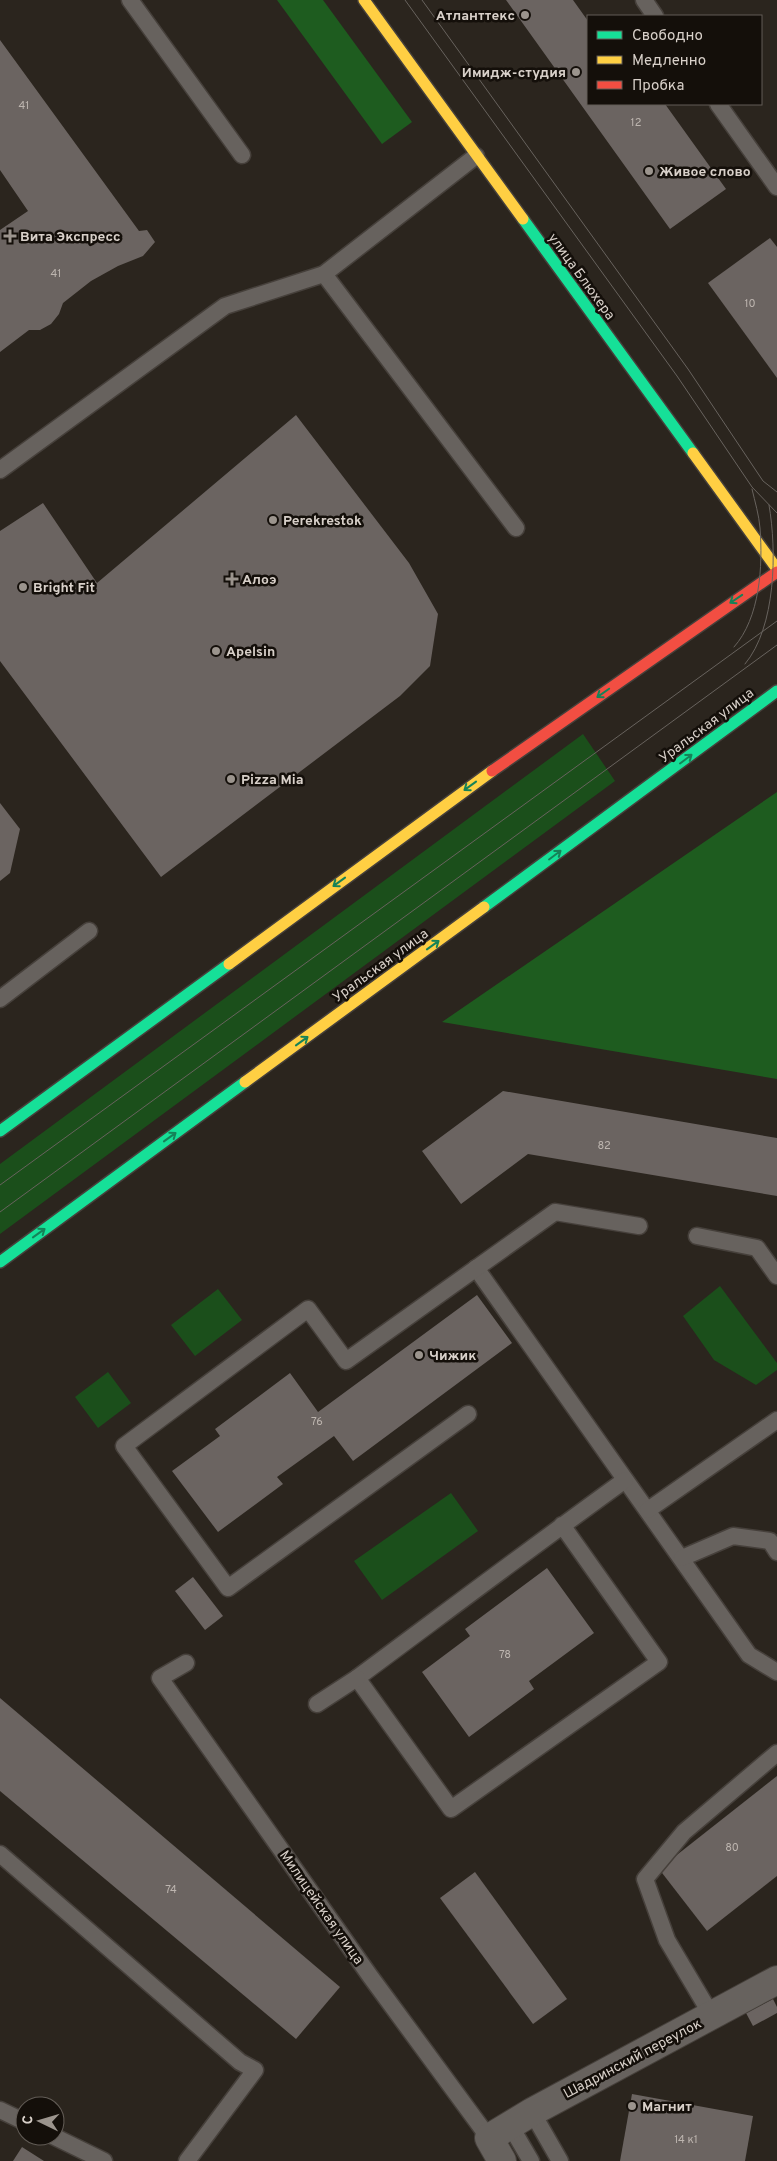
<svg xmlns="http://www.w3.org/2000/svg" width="777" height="2161" viewBox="0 0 777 2161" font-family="Overpass,sans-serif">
	<rect width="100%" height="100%" fill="#2b251e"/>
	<!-- green -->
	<g fill="#1b4f1b">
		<polygon points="583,734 615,781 0,1234 0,1164"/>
		<polygon points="720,1286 777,1363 777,1370 756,1385 714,1360 683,1316"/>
		<polygon points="218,1289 242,1320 195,1356 171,1325"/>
		<polygon points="108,1372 131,1403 98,1428 75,1397"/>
		<polygon points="451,1493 478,1531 382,1600 354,1561"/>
	</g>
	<!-- forest -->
	<g fill="#1e5c1f">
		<polygon points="277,0 323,0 412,122 382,144"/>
		<polygon points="777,792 777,1079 442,1022"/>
	</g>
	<!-- building -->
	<g fill="#6b6461">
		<polygon points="506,0 573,0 588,21 588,104 665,104 726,189 670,229"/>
		<polygon points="0,40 139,231 147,230 155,242 143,256 118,266 91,281 63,303 59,314 51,324 40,330 29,330 0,352 0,230 28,211 0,170"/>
		<polygon points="770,238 777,247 777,378 708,283"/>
		<polygon points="296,415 409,563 438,614 430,666 400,696 161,877 0,661 0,531 43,503 97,583"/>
		<polygon points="0,803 20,829 10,873 0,881"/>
		<polygon points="503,1091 777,1138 777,1196 528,1154 461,1204 422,1151"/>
		<polygon points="477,1295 512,1343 353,1461 334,1436 277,1477 283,1484 218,1532 172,1471 220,1436 215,1429 290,1373 318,1412"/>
		<polygon points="547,1568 594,1633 529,1681 534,1689 469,1737 422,1672 470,1636 465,1629"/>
		<polygon points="193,1577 223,1616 205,1630 175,1591"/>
		<polygon points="0,1698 340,1987 296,2039 0,1791"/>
		<polygon points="777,1776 777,1876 707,1931 659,1869"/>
		<polygon points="475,1872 567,1999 533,2024 440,1898"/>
		<polygon points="773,1999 777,2007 777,2013 753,2026 746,2013"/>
		<polygon points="632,2094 753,2116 745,2161 620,2161"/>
		<polygon points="22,2147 44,2161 13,2161"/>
	</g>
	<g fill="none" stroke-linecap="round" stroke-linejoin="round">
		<!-- lane casing -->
		<g stroke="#46403b" stroke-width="19">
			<g id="lane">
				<polyline points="130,0 242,155"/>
				<polyline points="644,0 655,16"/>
				<polyline points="718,104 777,187"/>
				<polyline points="324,274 516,528"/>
				<polyline points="0,470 225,306 324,274 476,156"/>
				<polyline points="0,999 89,931"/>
				<polyline points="697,1236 757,1248 777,1276"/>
				<polyline points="476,1268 749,1655 777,1672"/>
				<polyline points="468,1414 228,1588 124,1446 308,1309 346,1361 555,1212 639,1226"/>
				<polyline points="648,1510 777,1420"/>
				<path d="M562 1525 659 1662 451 1809 357 1678C446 1612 535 1545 625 1480"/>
				<polyline points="682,1558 733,1536 770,1541 777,1552"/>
				<polyline points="186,1663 160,1678 370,1976 489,2138"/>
				<polyline points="317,1704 357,1678"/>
				<polyline points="0,1854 240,2062 255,2070 187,2161"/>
				<polyline points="712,2016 667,1940 645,1879 684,1832 777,1753"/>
				<polyline points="0,2110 25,2122"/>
				<polyline points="532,2112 560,2161"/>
				<polyline points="510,2125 531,2161"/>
				<polyline points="53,2136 104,2161"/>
			</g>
		</g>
		<!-- street casing -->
		<g stroke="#46403b" stroke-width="30">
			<polyline id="street" points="502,2161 489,2138 532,2112 777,1980"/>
		</g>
		<!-- fast casing -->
		<g stroke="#46403b" stroke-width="14">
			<g id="fast">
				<polyline points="523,219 693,453"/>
				<polyline points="484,907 777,691"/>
				<polyline points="0,1131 229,964"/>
				<polyline points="0,1262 245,1082"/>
			</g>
		</g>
		<!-- slow casing -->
		<g stroke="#46403b" stroke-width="14">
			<g id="slow">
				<polyline points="364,0 523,219"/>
				<polyline points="693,453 777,569"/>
				<polyline points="229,964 492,771"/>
				<polyline points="245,1082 484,907"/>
			</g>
		</g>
		<!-- jam casing -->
		<g stroke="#46403b" stroke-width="14">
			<polyline id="jam" points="492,771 777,572"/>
		</g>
		<!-- lane -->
		<use href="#lane" stroke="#67625e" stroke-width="16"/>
		<!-- street -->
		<use href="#street" stroke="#67625e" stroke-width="28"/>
		<!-- fast -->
		<use href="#fast" stroke="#16e098" stroke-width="11"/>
		<!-- slow -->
		<use href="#slow" stroke="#ffcf43" stroke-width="11"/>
		<!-- jam -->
		<use href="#jam" stroke="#f24e42" stroke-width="11"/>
		<!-- tram -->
		<g stroke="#68635e" stroke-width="1">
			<polyline points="405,0 677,376 752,487 777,513"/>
			<polyline points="422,0 688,369 763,481 777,492"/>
			<path d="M734 647C760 618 763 566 760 528 759 515 755 502 752 489"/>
			<path d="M745 664C776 627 777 551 769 505"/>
			<polyline points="0,1185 777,621"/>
			<polyline points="0,1212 777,645"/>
		</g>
	</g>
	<!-- one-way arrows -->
	<defs><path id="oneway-shaft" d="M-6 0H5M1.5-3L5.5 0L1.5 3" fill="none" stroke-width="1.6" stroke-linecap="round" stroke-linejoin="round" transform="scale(1.25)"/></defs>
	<g stroke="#158258">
		<use href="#oneway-shaft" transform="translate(736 599) rotate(146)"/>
		<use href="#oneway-shaft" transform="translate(603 693) rotate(145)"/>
		<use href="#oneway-shaft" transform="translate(686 759) rotate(-37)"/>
		<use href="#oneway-shaft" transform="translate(470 786) rotate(144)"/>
		<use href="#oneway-shaft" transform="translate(555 855) rotate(-37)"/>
		<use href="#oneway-shaft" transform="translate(339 882) rotate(144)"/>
		<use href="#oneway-shaft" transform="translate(433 945) rotate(-36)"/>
		<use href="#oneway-shaft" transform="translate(302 1041) rotate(-36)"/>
		<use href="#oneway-shaft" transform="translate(170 1137) rotate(-36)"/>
		<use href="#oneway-shaft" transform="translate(39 1233) rotate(-36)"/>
	</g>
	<!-- markers -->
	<g fill="#9b948d" stroke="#140f0a" stroke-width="2">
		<circle cx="525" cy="15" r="5"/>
		<circle cx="576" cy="72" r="5"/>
		<circle cx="649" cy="171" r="5"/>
		<path d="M7.5 228.5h5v5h5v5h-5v5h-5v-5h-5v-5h5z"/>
		<circle cx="273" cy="520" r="5"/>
		<path d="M229.5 571.5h5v5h5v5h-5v5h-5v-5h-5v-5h5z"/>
		<circle cx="23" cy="587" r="5"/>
		<circle cx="216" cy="651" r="5"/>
		<circle cx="231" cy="779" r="5"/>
		<circle cx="419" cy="1355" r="5"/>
		<circle cx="632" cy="2106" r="5"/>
	</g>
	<g text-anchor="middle" stroke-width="5" stroke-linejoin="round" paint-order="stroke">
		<!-- number labels -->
		<g font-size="11" fill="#bdb5af">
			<text x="24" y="109">41</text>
			<text x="636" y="126">12</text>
			<text x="56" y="277">41</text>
			<text x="750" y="307">10</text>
			<text x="604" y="1149">82</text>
			<text x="317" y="1425">76</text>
			<text x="505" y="1658">78</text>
			<text x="732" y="1851">80</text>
			<text x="171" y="1893">74</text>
			<text x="686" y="2143">14 к1</text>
		</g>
		<!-- poi labels -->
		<g font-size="14" font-weight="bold" fill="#d8d0c9" stroke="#140f0a" text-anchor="start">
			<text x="515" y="20" text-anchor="end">Атланттекс</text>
			<text x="566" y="77" text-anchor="end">Имидж-студия</text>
			<text x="659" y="176">Живое слово</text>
			<text x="20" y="241">Вита Экспресс</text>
			<text x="283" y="525">Perekrestok</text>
			<text x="242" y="584">Алоэ</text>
			<text x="33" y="592">Bright Fit</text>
			<text x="226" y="656">Apelsin</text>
			<text x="241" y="784">Pizza Mia</text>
			<text x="429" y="1360">Чижик</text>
			<text x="642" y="2111">Магнит</text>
		</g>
		<!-- street labels -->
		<g font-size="14" fill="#d8d0c9" stroke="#140f0a">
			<text transform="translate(582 276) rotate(54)" y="5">улица Блюхера</text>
			<text transform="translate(706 725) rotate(-37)" y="5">Уральская улица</text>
			<text transform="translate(380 965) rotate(-36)" y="5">Уральская улица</text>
			<text transform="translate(322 1907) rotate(55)" y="5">Милицейская улица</text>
			<text transform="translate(632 2058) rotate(-28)" y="5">Шадринский переулок</text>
		</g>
	</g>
	<!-- legend -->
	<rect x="587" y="15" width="175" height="90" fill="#140f0a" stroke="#625c56"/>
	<rect x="597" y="31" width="25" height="8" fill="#16e098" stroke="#625c56"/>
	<text x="632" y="40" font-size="15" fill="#d8d0c9">Свободно</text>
	<rect x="597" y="56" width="25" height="8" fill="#ffcf43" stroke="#625c56"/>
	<text x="632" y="65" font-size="15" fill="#d8d0c9">Медленно</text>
	<rect x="597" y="81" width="25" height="8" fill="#f24e42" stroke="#625c56"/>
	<text x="632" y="90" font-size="15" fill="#d8d0c9">Пробка</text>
	<!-- north arrow -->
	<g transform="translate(40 2121) rotate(275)"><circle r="24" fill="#140f0a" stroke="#625c56"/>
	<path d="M0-4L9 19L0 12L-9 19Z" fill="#9b948d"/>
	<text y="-8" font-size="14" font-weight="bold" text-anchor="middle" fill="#d8d0c9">С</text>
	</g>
</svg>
